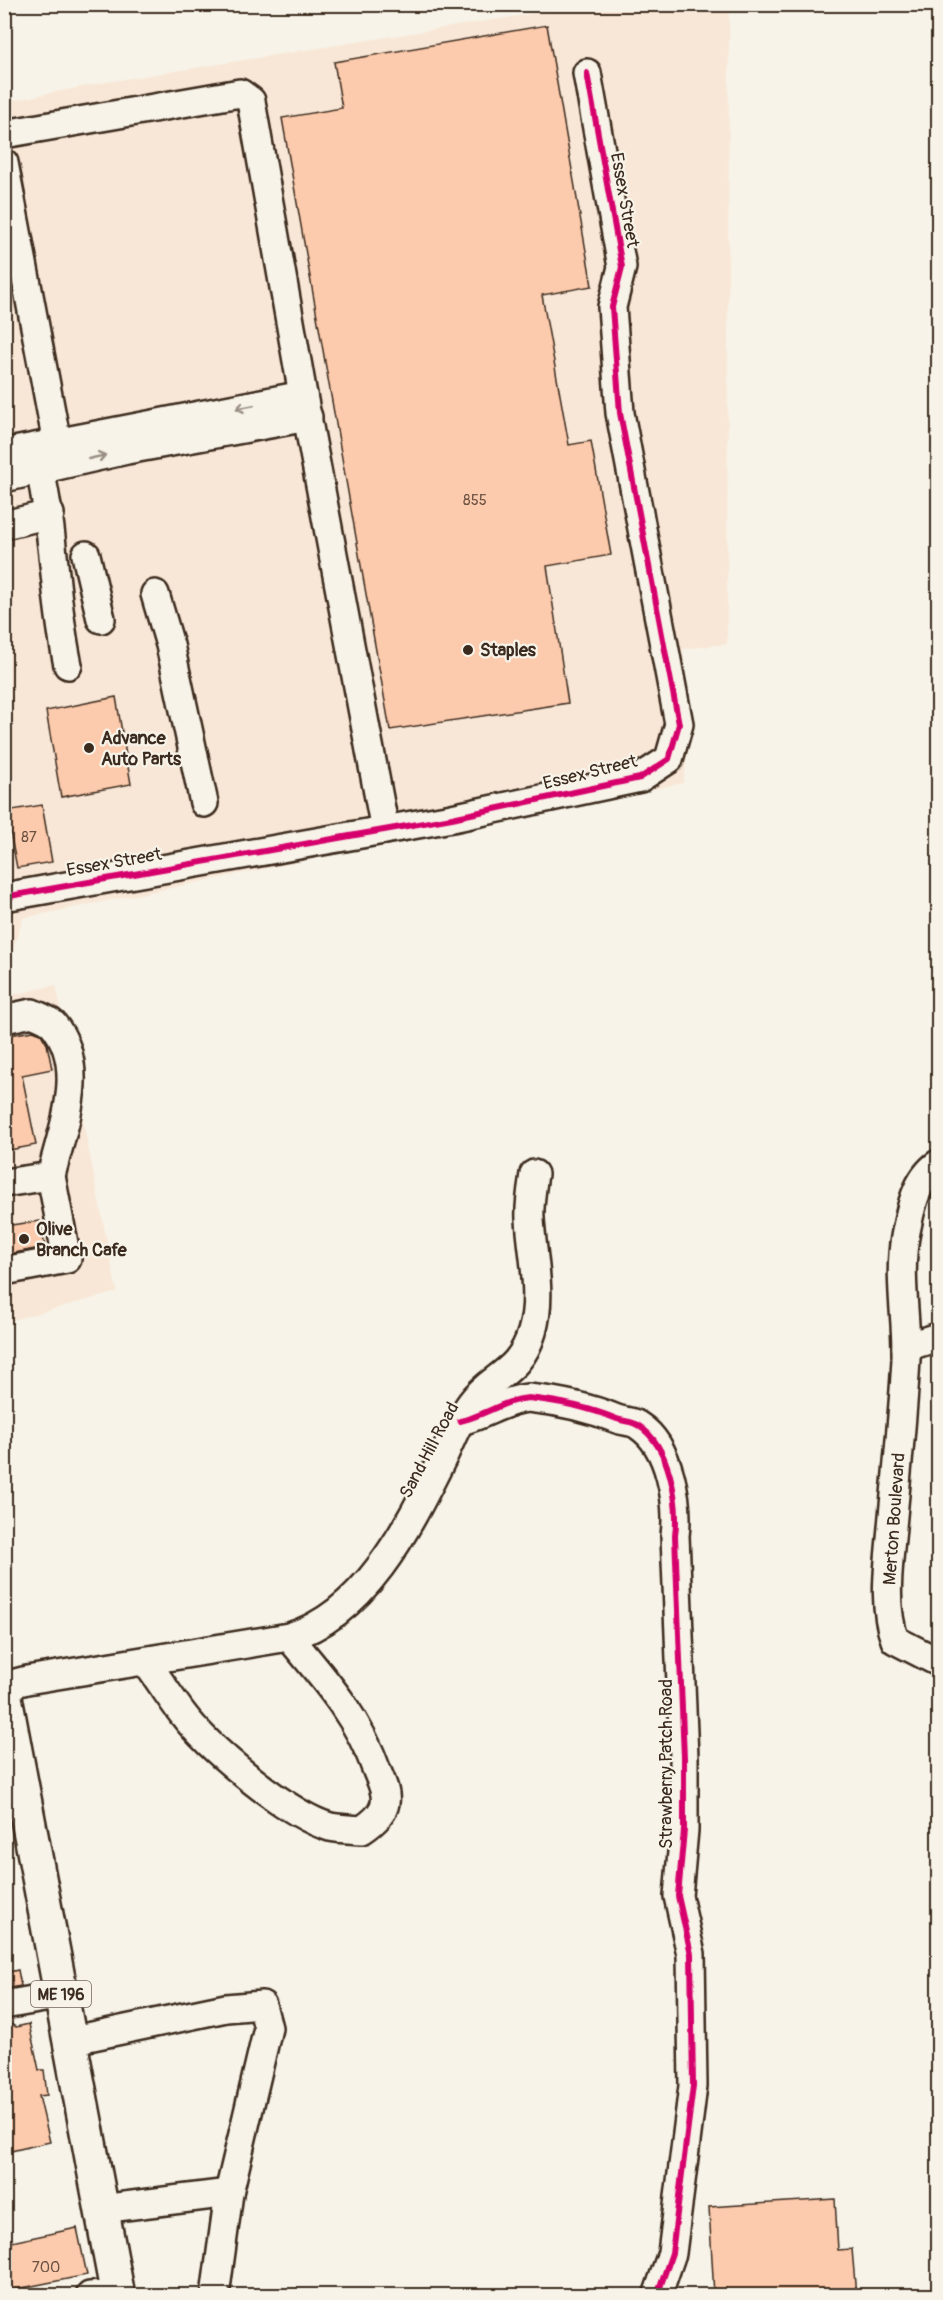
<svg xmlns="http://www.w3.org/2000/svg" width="943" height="2300" viewBox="0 0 943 2300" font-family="Pangolin,sans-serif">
	<rect width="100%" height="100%" fill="#f7f3e8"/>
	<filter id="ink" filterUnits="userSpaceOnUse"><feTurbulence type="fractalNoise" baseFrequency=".0167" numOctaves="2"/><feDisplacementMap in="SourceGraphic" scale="12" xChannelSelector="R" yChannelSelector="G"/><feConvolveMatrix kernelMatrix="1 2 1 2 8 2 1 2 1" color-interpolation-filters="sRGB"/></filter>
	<g filter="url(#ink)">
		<!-- built -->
		<g fill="#f8e7d6">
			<polygon points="587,5 729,5 727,644 683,649 690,739 683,783 23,918 8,964 5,964 5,102 107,82"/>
			<polygon points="56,985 117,1292 5,1322 4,997"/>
		</g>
		<!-- building -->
		<g fill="#fccaac" stroke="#3b2a1e" stroke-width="1.5">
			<polygon points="547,25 592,286 542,295 569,445 591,441 611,555 547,566 568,703 390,730 282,118 342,108 334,62"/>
			<polygon points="116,697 131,784 61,797 46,711"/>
			<polygon points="42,805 52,862 17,868 6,811"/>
			<polygon points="33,1031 41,1034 47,1044 52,1069 22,1075 36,1145 4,1151 4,1036"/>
			<polygon points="40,1221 45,1247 4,1255 4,1226"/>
			<polygon points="18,1970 21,1986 4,1989 4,1973"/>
			<polygon points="4,2021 16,2027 29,2024 39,2070 44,2070 47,2095 39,2096 50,2142 11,2151 4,2124"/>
			<polygon points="835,2199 838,2250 852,2249 856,2295 714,2295 709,2207"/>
			<polygon points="77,2228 87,2275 12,2290 5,2259 10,2258 7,2243"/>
		</g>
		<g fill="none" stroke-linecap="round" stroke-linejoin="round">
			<!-- minor casing -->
			<g stroke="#3b2a1e" stroke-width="32">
				<g id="minor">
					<polyline points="4,134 240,93 251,101 303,395 385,830"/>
					<polyline points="4,163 57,443"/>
					<polyline points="4,453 303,395"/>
					<path d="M40 470C55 535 54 601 68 665"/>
					<polyline points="4,478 127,450 308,417"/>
					<polyline points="4,525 50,514"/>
					<polyline points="86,555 101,619"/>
					<polyline points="155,594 170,645 204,803"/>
					<polyline points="4,897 452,818 640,778 669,759 679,724 620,413 612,307 622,267 587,73"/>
					<path d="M4 1019 32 1013C39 1016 48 1019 53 1024 89 1067 62 1129 51 1176"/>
					<path d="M938 1164C915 1180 910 1211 905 1237 898 1278 907 1318 906 1359 903 1415 897 1472 892 1527 889 1564 882 1606 895 1640L938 1662"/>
					<polyline points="4,1183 51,1176 67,1259 4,1271"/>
					<polyline points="906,1347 938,1337"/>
					<path d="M460 1421C484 1416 504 1400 528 1398 558 1401 590 1408 617 1419 625 1422 633 1421 639 1426 670 1446 679 1503 675 1536L684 1758V1830L678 1896 691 1954 693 2086 672 2253 657 2296"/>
					<path d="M289 1637C367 1614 410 1523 444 1455 452 1438 459 1419 471 1403 492 1374 519 1375 532 1332 543 1294 532 1256 530 1219 529 1204 532 1188 534 1174"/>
					<path d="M4 1686 27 1680 289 1637C326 1681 358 1717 377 1771 381 1781 387 1792 385 1803 383 1815 371 1824 362 1830 351 1829 340 1829 330 1827 288 1815 208 1748 182 1713 169 1696 158 1678 145 1661"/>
					<polyline points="4,2005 61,1995"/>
					<polyline points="69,2041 226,2008 262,2005 268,2028 229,2193 215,2296"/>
					<polyline points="101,2209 229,2193"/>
					<polyline points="90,2296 117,2294"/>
				</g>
			</g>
			<!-- highway casing -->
			<g stroke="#3b2a1e" stroke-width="38">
				<polyline id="highway" points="4,1692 118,2296"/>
			</g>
			<!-- minor -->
			<use href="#minor" stroke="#f7f3e8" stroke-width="27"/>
			<!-- highway -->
			<use href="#highway" stroke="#f7f3e8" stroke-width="33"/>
			<!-- cycleway casing -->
			<g stroke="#f7f3e8" stroke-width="10">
				<g id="cycleway">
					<polyline points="4,897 452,818 640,778 669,759 679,724 620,413 612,307 622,267 587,73"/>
					<path d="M460 1421C484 1416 504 1400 528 1398 558 1401 590 1408 617 1419 625 1422 633 1421 639 1426 670 1446 679 1503 675 1536L684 1758V1830L678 1896 691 1954 693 2086 672 2253 657 2296"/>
				</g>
			</g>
			<!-- cycleway -->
			<use href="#cycleway" stroke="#d6006c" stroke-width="6"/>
		</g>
		<!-- one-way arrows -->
		<defs><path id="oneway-shaft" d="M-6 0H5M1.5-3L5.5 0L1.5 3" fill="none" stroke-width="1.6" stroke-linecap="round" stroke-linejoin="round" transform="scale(1.5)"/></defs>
		<g stroke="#998e83">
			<use href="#oneway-shaft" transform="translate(245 407) rotate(169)"/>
			<use href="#oneway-shaft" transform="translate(97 457) rotate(-13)"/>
		</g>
	</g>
	<!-- markers -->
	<g fill="#3b2a1e" stroke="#f7f3e8" stroke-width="2">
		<circle cx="468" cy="650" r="6"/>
		<circle cx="89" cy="748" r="6"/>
		<circle cx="24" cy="1239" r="6"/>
	</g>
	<g text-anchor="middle" stroke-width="4.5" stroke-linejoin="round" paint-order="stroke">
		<!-- number labels -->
		<g font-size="15" fill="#6b5242">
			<text x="475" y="505">855</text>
			<text x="29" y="842">87</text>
			<text x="46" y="2272">700</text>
		</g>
		<!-- shield labels -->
		<rect fill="#f7f3e8" stroke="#73665b" stroke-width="1.5" x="31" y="1981" width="60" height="26" rx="4.5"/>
		<g font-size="16" font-weight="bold" fill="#3b2a1e">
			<text x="61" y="2000">ME 196</text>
		</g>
		<!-- street labels -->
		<g font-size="18" fill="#3b2a1e" stroke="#f7f3e8">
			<text transform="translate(625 200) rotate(80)" y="6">Essex Street</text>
			<text transform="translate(590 772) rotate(-14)" y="6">Essex Street</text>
			<text transform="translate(114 862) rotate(-10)" y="6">Essex Street</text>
			<text transform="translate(429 1450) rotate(-62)" y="6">Sand Hill Road</text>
			<text transform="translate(894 1519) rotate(-86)" y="6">Merton Boulevard</text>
			<text transform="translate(666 1764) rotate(-90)" y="6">Strawberry Patch Road</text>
		</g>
		<!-- poi labels -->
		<g font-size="18" font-weight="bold" fill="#3b2a1e" stroke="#f7f3e8" text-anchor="start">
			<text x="480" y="656">Staples</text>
			<text x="101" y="744">Advance<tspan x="101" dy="21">Auto Parts</tspan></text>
			<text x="36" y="1235">Olive<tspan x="36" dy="21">Branch Cafe</tspan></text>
		</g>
	</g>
	<!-- margin -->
	<rect width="943" height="2300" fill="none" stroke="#f7f3e8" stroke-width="24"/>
	<rect x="12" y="12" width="919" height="2276" fill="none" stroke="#3b2a1e" stroke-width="2" filter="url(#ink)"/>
</svg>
